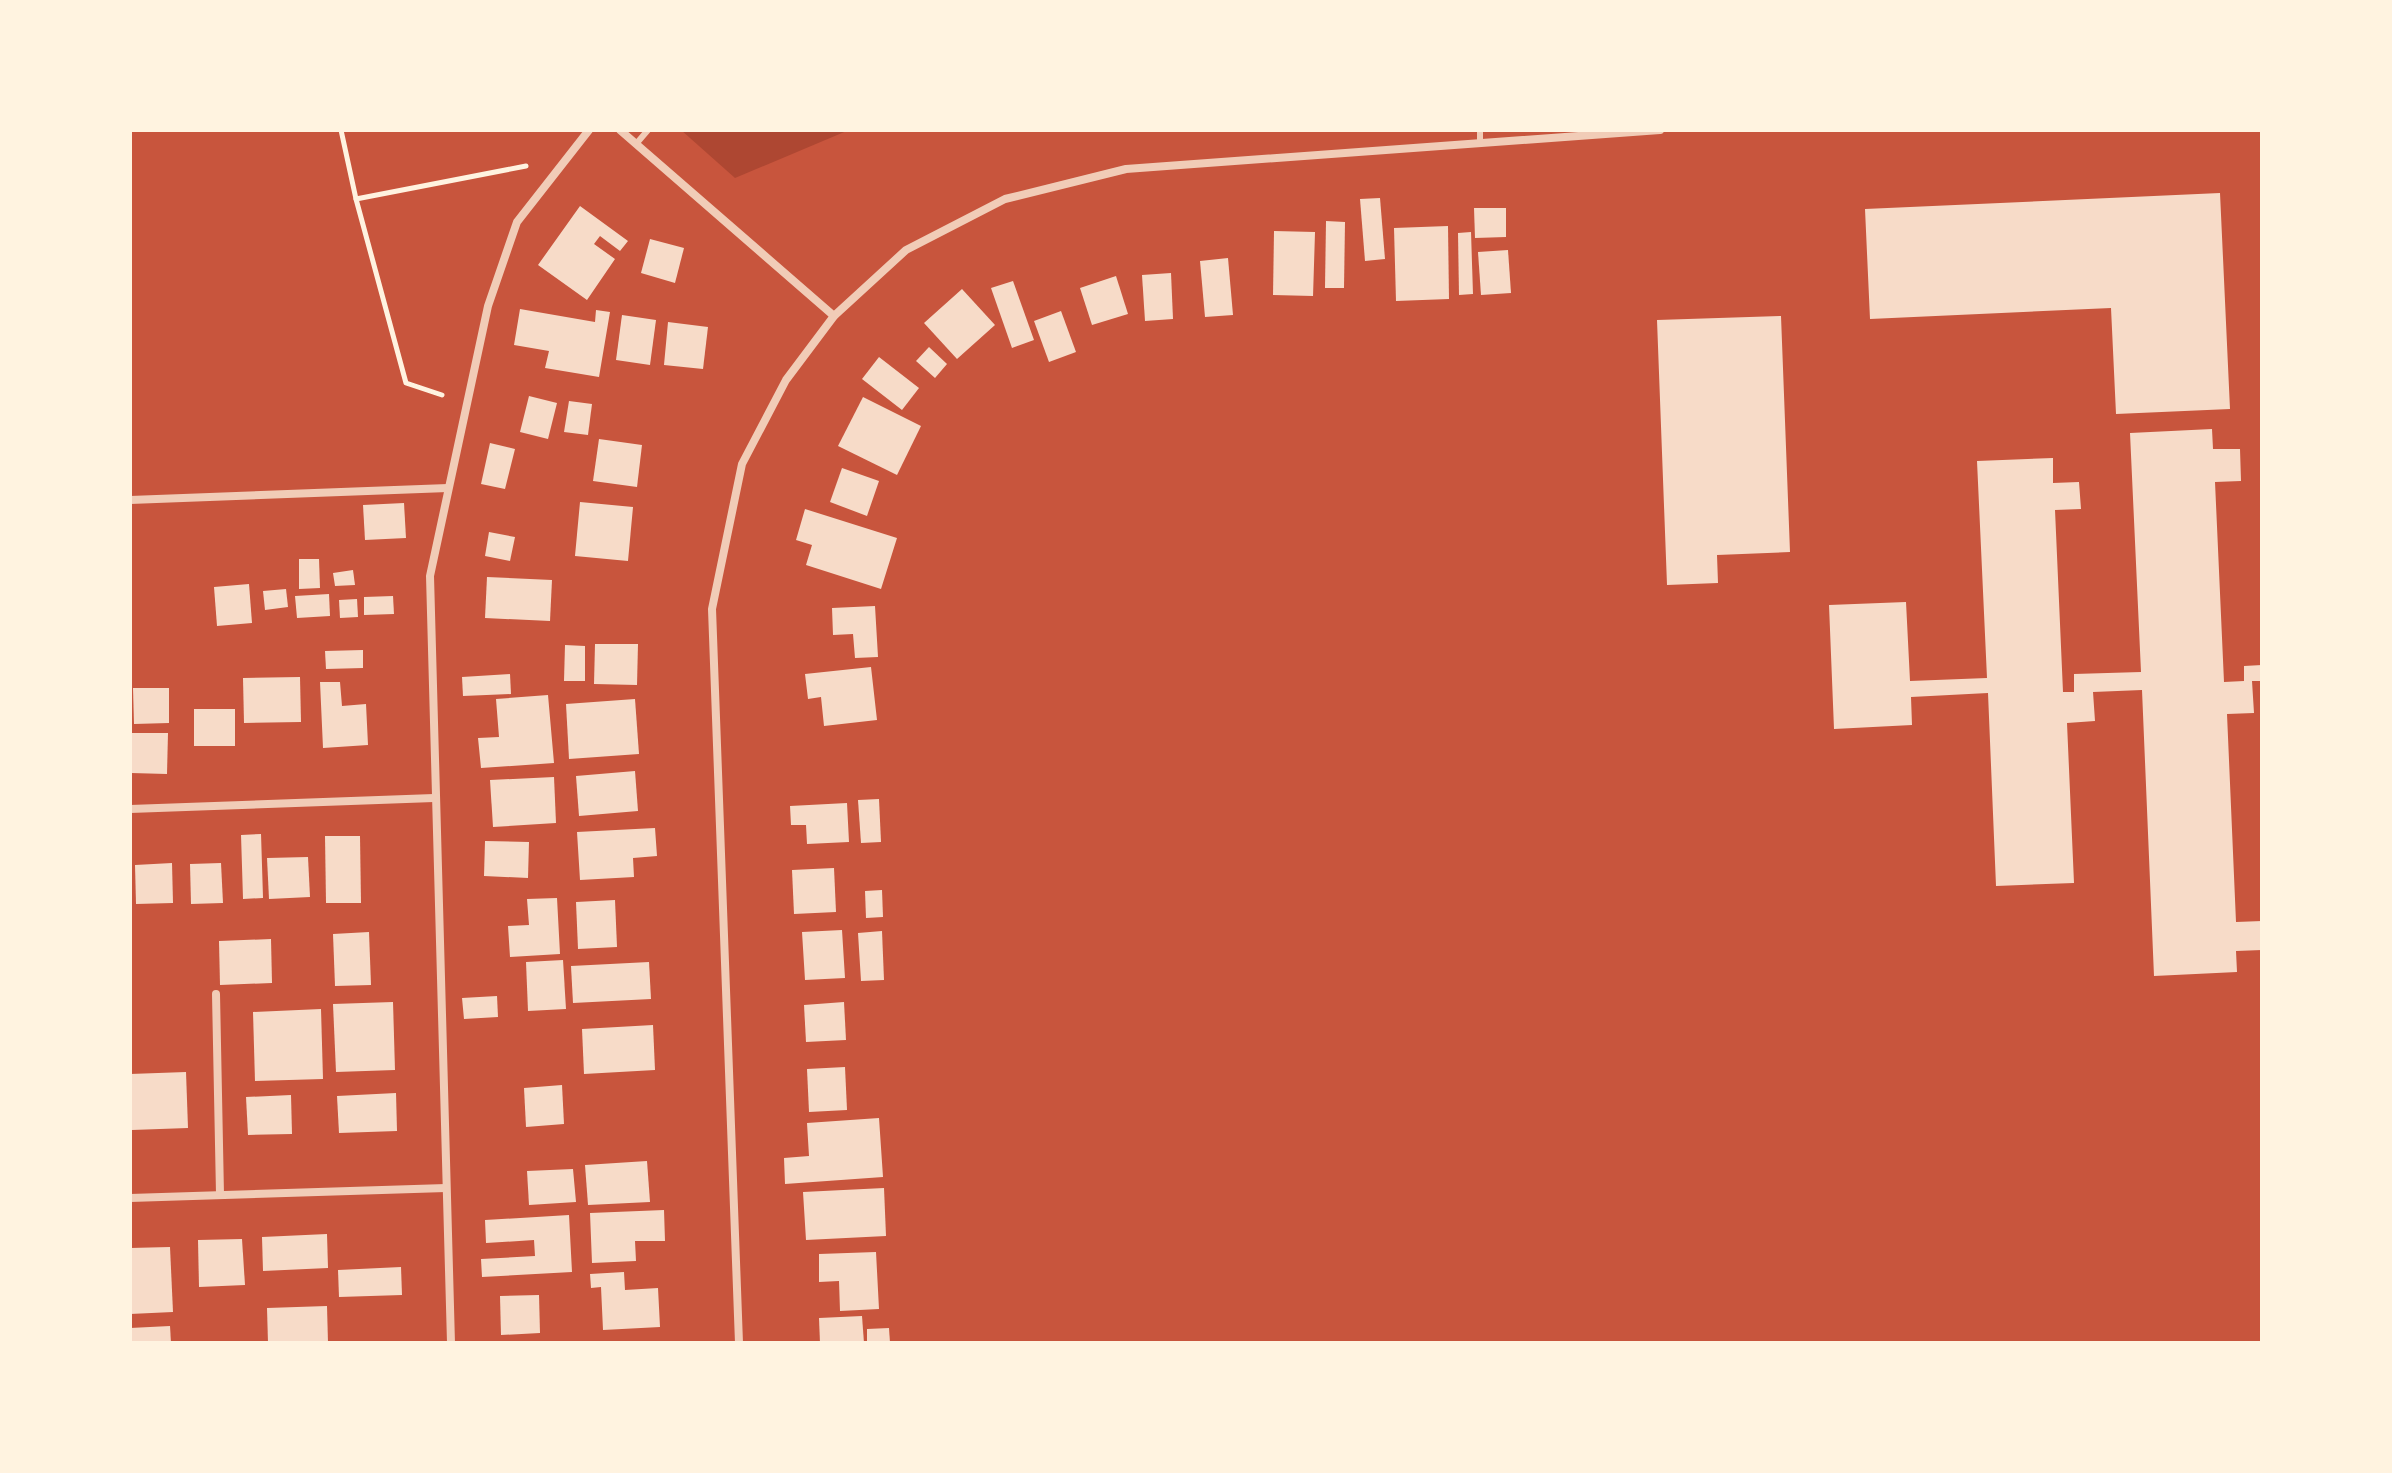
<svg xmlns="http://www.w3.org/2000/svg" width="2392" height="1473" viewBox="0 0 2392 1473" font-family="'Fira Sans',sans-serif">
	<rect width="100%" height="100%" fill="#c8553d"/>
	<!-- green -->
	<polygon fill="#ae4732" points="681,130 849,130 735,178"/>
	<!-- building -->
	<g fill="#f7dbc8">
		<polygon points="2220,193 2230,409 2116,414 2111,308 1870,319 1865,209"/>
		<polygon points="1380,198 1385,259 1365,261 1360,199"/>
		<polygon points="580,206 628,241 620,251 600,236 594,244 615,259 587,300 538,265"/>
		<polygon points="1474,208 1506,208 1506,237 1475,238"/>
		<polygon points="1326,221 1345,222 1344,288 1325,288"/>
		<polygon points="1448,226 1449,299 1396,301 1394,228"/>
		<polygon points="1274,231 1315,232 1313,296 1273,295"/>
		<polygon points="1471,232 1473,294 1459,295 1458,233"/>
		<polygon points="650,239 684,248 675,283 641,273"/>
		<polygon points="1508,250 1511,293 1481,295 1478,252"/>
		<polygon points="1228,258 1233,315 1205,317 1200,261"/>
		<polygon points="1171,273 1173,319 1145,321 1142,275"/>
		<polygon points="1116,276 1128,314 1092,325 1080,288"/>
		<polygon points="1013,281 1034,340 1012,348 991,288"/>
		<polygon points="962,289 995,325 957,359 924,323"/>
		<polygon points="520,309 595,322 596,310 610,312 599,377 545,368 549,351 514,345"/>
		<polygon points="1061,311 1076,352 1049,362 1034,321"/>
		<polygon points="622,315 656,320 650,365 616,360"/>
		<polygon points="1781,316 1790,552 1717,555 1718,583 1667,585 1657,320"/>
		<polygon points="668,322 708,327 703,369 664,365"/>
		<polygon points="929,347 947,364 935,378 916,361"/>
		<polygon points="879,357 919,388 902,410 862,379"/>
		<polygon points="529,396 557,403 548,439 520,432"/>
		<polygon points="863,397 921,426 897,475 838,446"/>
		<polygon points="569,401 592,404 588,435 564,432"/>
		<polygon points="2212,429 2213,449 2240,449 2241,481 2215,482 2224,682 2244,681 2244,666 2262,665 2262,681 2252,681 2254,713 2227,714 2236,922 2262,921 2262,950 2236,951 2237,972 2154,976 2142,690 2093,692 2095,721 2067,723 2074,883 1996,886 1988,693 1911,697 1912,725 1834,729 1829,605 1906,602 1910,681 1987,678 1977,461 2053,458 2053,483 2079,482 2081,509 2055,510 2063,692 2074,692 2074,674 2141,672 2130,433"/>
		<polygon points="599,439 642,445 637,487 593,481"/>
		<polygon points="490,443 515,449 505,489 481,484"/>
		<polygon points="842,468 879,481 867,516 830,502"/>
		<polygon points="580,502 633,507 628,561 575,556"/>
		<polygon points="404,503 406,538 365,540 363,505"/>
		<polygon points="805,509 897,538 881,589 806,565 812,545 796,540"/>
		<polygon points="489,532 515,537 510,561 485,556"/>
		<polygon points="299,559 319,559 320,588 299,589"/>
		<polygon points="353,570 355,585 335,586 333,573"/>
		<polygon points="487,577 552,580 550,621 485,618"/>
		<polygon points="249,584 252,623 217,626 214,587"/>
		<polygon points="286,589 288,607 265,610 263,591"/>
		<polygon points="329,594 330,616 297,618 295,596"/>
		<polygon points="393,596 394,614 364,615 364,597"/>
		<polygon points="357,599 358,617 340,618 339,600"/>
		<polygon points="875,606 878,657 855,658 853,634 833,635 832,608"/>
		<polygon points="595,644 638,644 637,685 594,684"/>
		<polygon points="565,645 585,646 585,681 564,681"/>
		<polygon points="363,650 363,668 326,669 325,651"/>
		<polygon points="871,667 877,720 824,726 821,697 808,699 805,674"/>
		<polygon points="510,674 511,694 463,696 462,677"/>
		<polygon points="300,677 301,722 244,723 243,678"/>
		<polygon points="320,682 340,682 342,706 366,704 368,745 323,748"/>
		<polygon points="133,688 169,688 169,723 134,724"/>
		<polygon points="548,695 554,763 481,768 478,738 499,737 496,699"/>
		<polygon points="635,699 639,754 569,759 566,704"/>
		<rect x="194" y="709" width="41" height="37"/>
		<polygon points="132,733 168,733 167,774 131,773"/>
		<polygon points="635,771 638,811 579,816 576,776"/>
		<polygon points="554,777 556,823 493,827 490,780"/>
		<polygon points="879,799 881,842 861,843 858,800"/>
		<polygon points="847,803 849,842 807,844 806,825 791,825 790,806"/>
		<polygon points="655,828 657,856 633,858 634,877 580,880 577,832"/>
		<polygon points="261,834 263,898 243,899 241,835"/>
		<polygon points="325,836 360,836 361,903 326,903"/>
		<polygon points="485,841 529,842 528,878 484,876"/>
		<polygon points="308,857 310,897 269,899 267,858"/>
		<polygon points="172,863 173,903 136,904 135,865"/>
		<polygon points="221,863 223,903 191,904 190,864"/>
		<polygon points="834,868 836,912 794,914 792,870"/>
		<polygon points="882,890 883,917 866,918 865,891"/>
		<polygon points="557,898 560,954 510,957 508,926 529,925 527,899"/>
		<polygon points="615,900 617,947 578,949 576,902"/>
		<polygon points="842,930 845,978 805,980 802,932"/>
		<polygon points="882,931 884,980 861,981 858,933"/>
		<polygon points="369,932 371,985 335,986 333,934"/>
		<polygon points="271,939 272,983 220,985 219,941"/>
		<polygon points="563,960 566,1009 528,1011 526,962"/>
		<polygon points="649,962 651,999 573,1003 571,966"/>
		<polygon points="497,996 498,1017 464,1019 462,998"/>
		<polygon points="393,1002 395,1070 336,1072 333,1004"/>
		<polygon points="844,1002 846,1040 806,1042 804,1005"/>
		<polygon points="321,1009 323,1079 255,1081 253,1012"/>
		<polygon points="653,1025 655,1070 584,1074 582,1029"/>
		<polygon points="845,1067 847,1110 809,1112 807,1069"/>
		<polygon points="186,1072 188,1128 132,1130 130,1074"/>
		<polygon points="562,1085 564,1124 526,1127 524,1088"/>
		<polygon points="396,1093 397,1131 339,1133 337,1096"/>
		<polygon points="291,1095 292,1134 248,1135 246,1097"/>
		<polygon points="879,1118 883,1177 785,1184 784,1158 809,1156 807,1123"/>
		<polygon points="647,1161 650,1202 588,1205 585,1165"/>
		<polygon points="573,1169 576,1202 529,1205 527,1171"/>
		<polygon points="884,1188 886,1236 806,1240 803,1192"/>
		<polygon points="664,1210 665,1241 635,1241 636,1261 592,1263 590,1213"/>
		<polygon points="569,1215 572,1272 482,1277 481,1259 535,1256 534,1240 486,1243 485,1220"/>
		<polygon points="327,1234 328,1268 263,1271 262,1237"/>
		<polygon points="242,1239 245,1285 199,1287 198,1240"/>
		<polygon points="170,1247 173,1312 130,1314 130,1248"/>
		<polygon points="876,1252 879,1309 840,1311 839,1281 819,1282 819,1254"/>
		<polygon points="401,1267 402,1295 339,1297 338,1270"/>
		<polygon points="624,1272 625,1290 658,1288 660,1327 603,1330 601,1287 591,1288 590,1274"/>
		<polygon points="539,1295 540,1333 501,1335 500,1296"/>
		<polygon points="327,1306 328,1343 268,1343 267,1308"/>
		<polygon points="862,1316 864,1343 820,1343 819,1318"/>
		<polygon points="170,1326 171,1343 130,1343 130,1328"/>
		<polygon points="889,1328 890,1343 867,1343 867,1329"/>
	</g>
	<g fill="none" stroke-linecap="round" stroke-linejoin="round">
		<!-- path -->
		<g stroke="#fff3e0" stroke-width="5">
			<polyline points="341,130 356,199 406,383 442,395"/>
			<polyline points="356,199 526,166"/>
		</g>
		<!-- service -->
		<g stroke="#f1ccb7" stroke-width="6">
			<polyline points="1480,143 1480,130"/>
			<polyline points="636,144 648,130"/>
		</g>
		<!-- minor -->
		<g stroke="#f1ccb7" stroke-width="8">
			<polyline points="620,130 834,316"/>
			<polyline points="130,500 448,488"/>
			<polyline points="130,809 434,798"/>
			<polyline points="216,994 220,1194"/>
			<polyline points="130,1198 446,1188"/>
			<polyline points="451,1343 430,576 488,306 517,222 589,130"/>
			<polyline points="739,1343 712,609 742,464 786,380 834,316 906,250 1005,199 1126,169 1660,130"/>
		</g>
	</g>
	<!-- border -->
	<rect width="2392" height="1473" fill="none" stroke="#fff3e0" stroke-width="264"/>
</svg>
